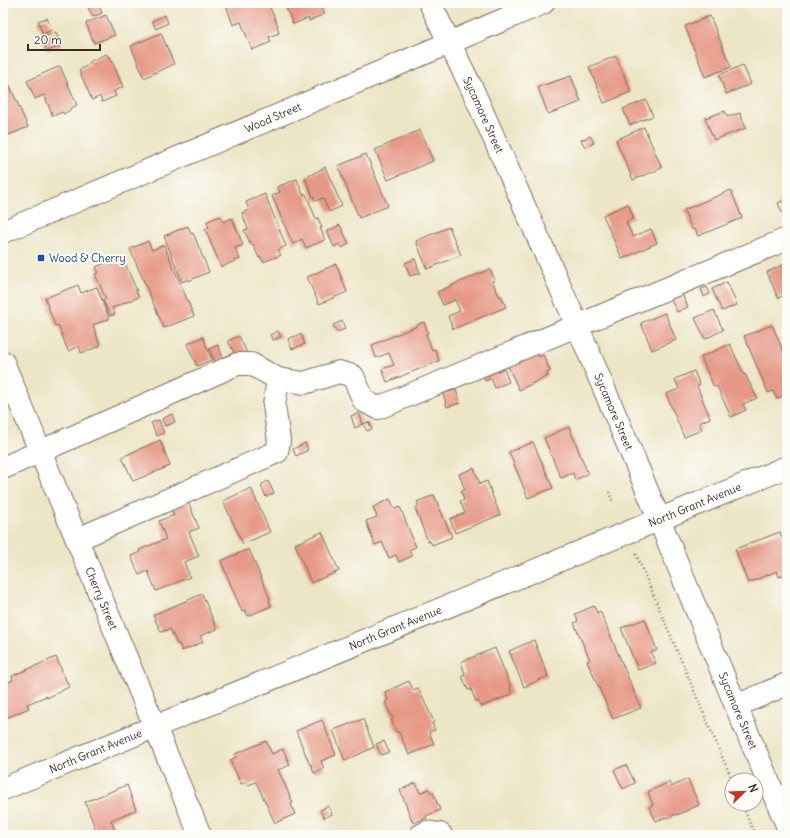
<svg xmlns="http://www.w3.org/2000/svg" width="790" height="838" viewBox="0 0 790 838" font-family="Delius,sans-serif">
	<rect width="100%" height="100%" fill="#fdfcf7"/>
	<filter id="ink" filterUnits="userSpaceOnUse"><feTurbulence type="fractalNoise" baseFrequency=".025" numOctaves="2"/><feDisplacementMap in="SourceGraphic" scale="8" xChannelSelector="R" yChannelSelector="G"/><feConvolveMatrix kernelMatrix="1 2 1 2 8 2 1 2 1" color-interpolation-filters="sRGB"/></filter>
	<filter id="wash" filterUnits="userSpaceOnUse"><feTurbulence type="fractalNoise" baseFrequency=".012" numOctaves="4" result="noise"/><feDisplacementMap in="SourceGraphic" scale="16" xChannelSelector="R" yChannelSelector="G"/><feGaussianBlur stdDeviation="0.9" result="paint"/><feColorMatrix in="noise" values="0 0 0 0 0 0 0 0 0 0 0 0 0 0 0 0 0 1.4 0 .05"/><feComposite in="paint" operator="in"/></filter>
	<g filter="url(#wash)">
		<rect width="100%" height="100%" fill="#ece5c6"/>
		<g id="blocks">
			<!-- building -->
			<g fill="#e69987">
				<polygon points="98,3 102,13 93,17 88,7"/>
				<polygon points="240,3 268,3 278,26 277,26 279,33 269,37 271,42 252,50 241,22 233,25 227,8"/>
				<polygon points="284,3 320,3 324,14 309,21 308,18 293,24"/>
				<polygon points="106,15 115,35 94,43 86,23"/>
				<polygon points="165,15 168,23 156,29 152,21"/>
				<polygon points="710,16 731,67 705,77 685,26"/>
				<polygon points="47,18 52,30 43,34 38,21"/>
				<polygon points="56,32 61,46 47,51 41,38"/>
				<polygon points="161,33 174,64 144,78 131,46"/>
				<polygon points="106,54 108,57 110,56 123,87 114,91 116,96 102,102 100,96 92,100 79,70 90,64 89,62"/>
				<polygon points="616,56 631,92 604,103 589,67"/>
				<polygon points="743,65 751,84 726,94 719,75"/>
				<polygon points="60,66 77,105 70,109 70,110 64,114 62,112 53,116 44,95 35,99 27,81"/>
				<polygon points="571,76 581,102 548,114 538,87"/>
				<polygon points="9,84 28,127 9,135 5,126 3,127 3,87"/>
				<polygon points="646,100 653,116 630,125 623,109"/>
				<polygon points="725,111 727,117 740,113 746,128 714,140 705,118"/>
				<polygon points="644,127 662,168 633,180 616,140"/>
				<polygon points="420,130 433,161 388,180 375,150"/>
				<polygon points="590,136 594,143 585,147 581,140"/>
				<polygon points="366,154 388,206 359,218 338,166"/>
				<polygon points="325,167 342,206 329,212 323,198 315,201 305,178"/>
				<polygon points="297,179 303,195 306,194 316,219 318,218 322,228 320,228 325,240 306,248 302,239 293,244 272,196 280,192 277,187"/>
				<polygon points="731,190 742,218 698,236 695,229 692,230 684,210"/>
				<polygon points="265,194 286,246 278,250 281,255 263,262 261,257 259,258 253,244 251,245 244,230 248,229 242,213 249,210 246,202"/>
				<polygon points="787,199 787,224 778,203"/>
				<polygon points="628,204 634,218 626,222 633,237 651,229 657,243 622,259 603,215"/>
				<polygon points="220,216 223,222 232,218 243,245 235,248 240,259 221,267 205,229 209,227 206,222"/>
				<polygon points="340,225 349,244 342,248 340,244 334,247 327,231"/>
				<polygon points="188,226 191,234 193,233 209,272 188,281 188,279 182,282 164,236"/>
				<polygon points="449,227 461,255 427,269 416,241"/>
				<polygon points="148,241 152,250 164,245 194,316 164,328 130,249"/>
				<polygon points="117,258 119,263 124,261 137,291 136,291 139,297 112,308 115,314 110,316 103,300 106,299 95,274 99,273 96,267"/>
				<polygon points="415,259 420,273 410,276 405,263"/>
				<polygon points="787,263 787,294 778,298 767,272"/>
				<polygon points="336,264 347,292 319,304 307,277"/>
				<polygon points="490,269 495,280 492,281 499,296 501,296 506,307 453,329 448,316 460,311 455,300 443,305 437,292"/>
				<polygon points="727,282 737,305 722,311 712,289"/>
				<polygon points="78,285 81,293 97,287 109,319 93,325 100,346 81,353 79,346 68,351 58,325 55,326 45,298"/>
				<polygon points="707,287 710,294 704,297 701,289"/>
				<polygon points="681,292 688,307 677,312 670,298"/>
				<polygon points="714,310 723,330 705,339 695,318"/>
				<polygon points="665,313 676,340 652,350 641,323"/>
				<polygon points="342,321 345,329 337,332 333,325"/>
				<polygon points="424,322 428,333 426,334 432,350 435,349 439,361 387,382 382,369 394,365 389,353 376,358 372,345 417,326 417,325"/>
				<polygon points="772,325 787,360 787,394 777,399 773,391 768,393 744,336"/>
				<polygon points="278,331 281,337 273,340 270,335"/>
				<polygon points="301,334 305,344 292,349 288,339"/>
				<polygon points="239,336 247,353 237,358 228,341"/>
				<polygon points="203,337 212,360 197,366 187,344"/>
				<polygon points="730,344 744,375 745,374 757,398 743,404 746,410 731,417 717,386 714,387 701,357"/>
				<polygon points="218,345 223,358 215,362 209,349"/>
				<polygon points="537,353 539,357 543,355 550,371 547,373 548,376 519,390 508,366"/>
				<polygon points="502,364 509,382 495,388 491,378 485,381 482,373"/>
				<polygon points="694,371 700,385 697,386 710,418 699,423 702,430 684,437 666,394 679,389 675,379"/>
				<polygon points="456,390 460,403 447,407 443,393"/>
				<polygon points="359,413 363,424 355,428 351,416"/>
				<polygon points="172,414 175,422 165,426 162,419"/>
				<polygon points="159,420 164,433 157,436 151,423"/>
				<polygon points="369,422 372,429 367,431 363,424"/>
				<polygon points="569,427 588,474 575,480 573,473 561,478 544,438"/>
				<polygon points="160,440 170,466 133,481 122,457"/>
				<polygon points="533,442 553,488 528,498 509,452"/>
				<polygon points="305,443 308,450 296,456 293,449"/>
				<polygon points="474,468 480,484 487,481 500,515 455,533 450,519 465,513 460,501 464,500 461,491 465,490 459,474"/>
				<polygon points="268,481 274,493 266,497 261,485"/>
				<polygon points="251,488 270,532 243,544 223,501"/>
				<polygon points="434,495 452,537 432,545 430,541 428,542 415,508 419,506 417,502"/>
				<polygon points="187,499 199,528 189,532 199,556 184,562 190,577 156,591 148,571 139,575 131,556 140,552 139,550 166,539 159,521 174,515 170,506"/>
				<polygon points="390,499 395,509 400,507 416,547 409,550 412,556 399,562 396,555 389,558 382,542 375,545 366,521 377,517 373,507"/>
				<polygon points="322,532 339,571 311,583 295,544"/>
				<polygon points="780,532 787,550 787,574 779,577 777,571 748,583 735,549"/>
				<polygon points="249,549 270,599 269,600 271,606 248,616 245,610 242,612 221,561"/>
				<polygon points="202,594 217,629 200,636 203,642 182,651 179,644 177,644 170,629 161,632 153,615"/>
				<polygon points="594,606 597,613 600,611 641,708 613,719 587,661 590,660 574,623 578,621 575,614"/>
				<polygon points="645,619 657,650 651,653 656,663 638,670 621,628"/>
				<polygon points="534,640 548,676 524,687 509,651"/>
				<polygon points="495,648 511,687 510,688 512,694 481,707 478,701 476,702 471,689 468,690 462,676 465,674 461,662"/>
				<polygon points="56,657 69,687 47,698 47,696 27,704 29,708 6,718 7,719 3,721 3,684 13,680 12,676"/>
				<polygon points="409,681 413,690 418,688 434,722 432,723 435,730 429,732 434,744 409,755 399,732 397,733 391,720 393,719 385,702 388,700 385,692"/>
				<polygon points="363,719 374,747 345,761 333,730"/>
				<polygon points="322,720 336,755 321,761 324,769 314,773 311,764 310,765 296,731"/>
				<polygon points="266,741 272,754 283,749 290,765 278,770 293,803 291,804 295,814 275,823 256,782 248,785 246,782 241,784 230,760 236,757 235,754"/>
				<polygon points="384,741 389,752 381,755 376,744"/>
				<polygon points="626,765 635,783 623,789 614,770"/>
				<polygon points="688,779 699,805 677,815 677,814 667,818 667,817 656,821 649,807 653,805 648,792 669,782 671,787"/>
				<polygon points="416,783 420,793 429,789 431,793 433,792 440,810 426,816 427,818 413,823 400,790"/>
				<polygon points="127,785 136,810 111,820 116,834 98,835 85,802"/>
				<polygon points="328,806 332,814 324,818 320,810"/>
			</g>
		</g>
	</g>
	<g filter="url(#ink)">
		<use href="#blocks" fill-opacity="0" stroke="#796b59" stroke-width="1"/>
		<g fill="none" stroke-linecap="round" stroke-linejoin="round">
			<!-- minor casing -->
			<g stroke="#796b59" stroke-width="24">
				<g id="minor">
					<path id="s1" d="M430 3 474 93 577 325 642 478 736 706 787 825"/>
					<path id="s2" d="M3 232 543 3"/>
					<path id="s3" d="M3 362 200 835"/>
					<polyline points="278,379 304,383 339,372 353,376 364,401 378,408 787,239"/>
					<polyline points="3,468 237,364 251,364 278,379 274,405 279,441 277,452 78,539"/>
					<polyline points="736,706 787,684"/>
					<path id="s4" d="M3 789 787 467"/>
					<polyline points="421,835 427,832 440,834 441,835"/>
				</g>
			</g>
			<!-- path -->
			<g stroke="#796b59" stroke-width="2.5" stroke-dasharray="1 3" stroke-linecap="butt">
				<polyline points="609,492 613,503"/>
				<polyline points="636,554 732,780"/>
				<polyline points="742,804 755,835"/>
			</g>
			<!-- minor -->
			<use href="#minor" stroke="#fff" stroke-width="22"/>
		</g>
	</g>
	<!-- markers -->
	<rect fill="#1a4fb4" stroke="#fdfcf7" stroke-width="1.5" x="37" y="254" width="8" height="8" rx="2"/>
	<g text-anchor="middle" stroke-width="4" stroke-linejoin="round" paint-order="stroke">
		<!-- street labels -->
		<g font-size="11" fill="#3b2a1e" stroke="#fdfcf7">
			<text dy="4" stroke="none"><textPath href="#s1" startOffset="124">Sycamore Street</textPath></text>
			<text dy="4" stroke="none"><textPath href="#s2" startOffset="293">Wood Street</textPath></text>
			<text dy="4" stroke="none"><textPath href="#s1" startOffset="448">Sycamore Street</textPath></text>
			<text dy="4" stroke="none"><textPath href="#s4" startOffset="748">North Grant Avenue</textPath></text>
			<text dy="4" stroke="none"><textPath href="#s3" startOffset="256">Cherry Street</textPath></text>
			<text dy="4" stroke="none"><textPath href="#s4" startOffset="424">North Grant Avenue</textPath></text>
			<text dy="4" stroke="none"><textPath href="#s1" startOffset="772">Sycamore Street</textPath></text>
			<text dy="4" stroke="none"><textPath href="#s4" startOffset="100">North Grant Avenue</textPath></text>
		</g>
		<!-- transit labels -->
		<g font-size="11" fill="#164399" stroke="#fdfcf7" text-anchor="start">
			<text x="49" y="262">Wood &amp; Cherry</text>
		</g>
	</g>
	<!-- margin -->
	<rect width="790" height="838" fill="none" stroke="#fdfcf7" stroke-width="16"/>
	<!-- north arrow -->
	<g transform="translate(744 792) rotate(67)"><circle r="19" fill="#fdfcf7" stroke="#afa8a0"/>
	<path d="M0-3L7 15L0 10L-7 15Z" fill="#c8321e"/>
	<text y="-6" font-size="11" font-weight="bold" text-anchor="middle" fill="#3b2a1e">N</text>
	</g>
	<!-- scale -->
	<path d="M28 44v6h72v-6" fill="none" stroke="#3b2a1e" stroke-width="2"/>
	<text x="34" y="44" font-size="12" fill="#3b2a1e" stroke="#fdfcf7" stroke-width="3" paint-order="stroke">20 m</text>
</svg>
